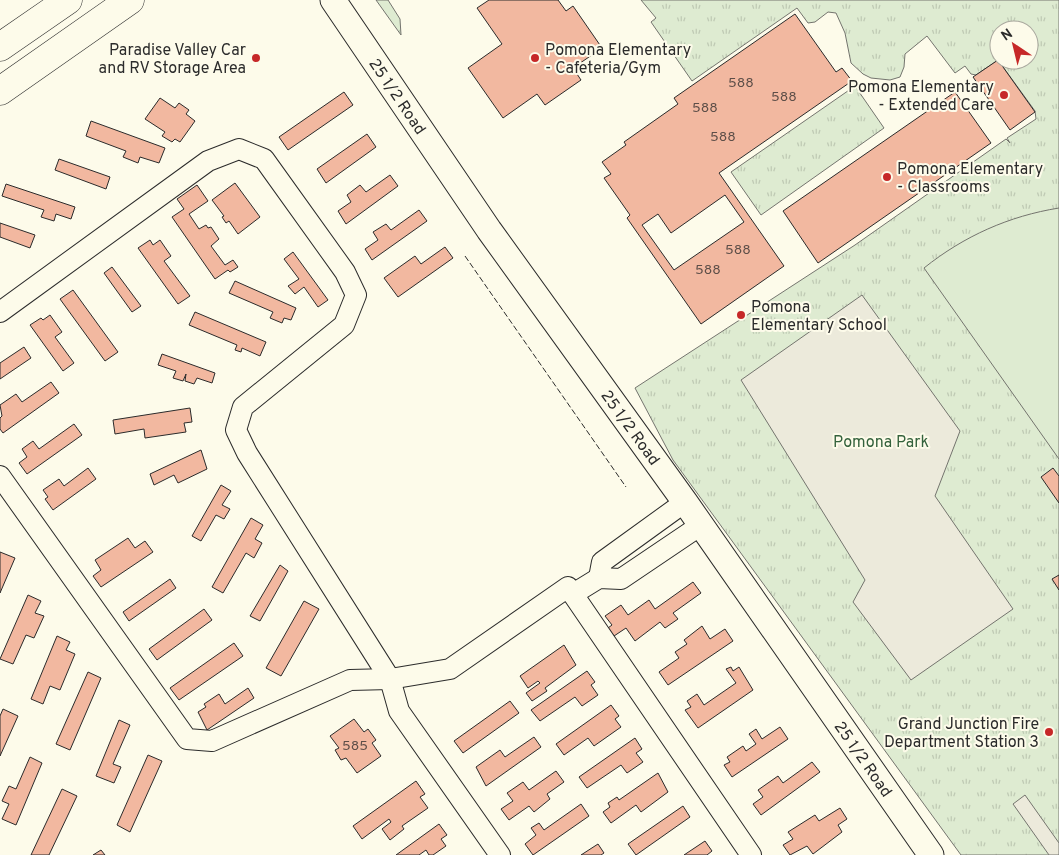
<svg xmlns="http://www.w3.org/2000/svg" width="1059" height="855" viewBox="0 0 1059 855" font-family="Overpass,sans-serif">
	<defs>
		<pattern id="grass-tufts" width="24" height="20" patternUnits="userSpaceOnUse" patternTransform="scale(1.25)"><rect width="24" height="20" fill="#deebd1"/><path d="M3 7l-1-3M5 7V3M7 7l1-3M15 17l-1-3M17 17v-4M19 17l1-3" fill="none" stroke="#bfcab4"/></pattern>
	</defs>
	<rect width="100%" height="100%" fill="#fdfbea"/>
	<!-- grass -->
	<g fill="url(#grass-tufts)" stroke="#74746e" fill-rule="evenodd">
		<polygon points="376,0 388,0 400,19 401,35"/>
		<path d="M641 0H1059V855H961L673 460 635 388 855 245 1006 139 1010 143 1007 138 1036 119 1035 111 998 60 976 75 971 74 965 66 955 73 927 36 905 54 904 67 900 77 890 80 871 78 863 74 851 63 845 33 836 13 828 12 815 22 808 23 797 8 692 81 651 22 656 18ZM999 30H1029V60H999Z"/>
		<polygon points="855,86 884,128 761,215 731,172"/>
	</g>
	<!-- pitch -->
	<path fill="#deebd1" stroke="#74746e" d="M1059 208V459L924 268C964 236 1009 216 1059 208Z"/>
	<!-- parking -->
	<g fill="#eceadb" stroke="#74746e">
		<polygon points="862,295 960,431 935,496 1013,609 911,680 853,602 865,580 741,380"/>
		<polygon points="1025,795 1059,843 1059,855 1049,855 1013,804"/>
	</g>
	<!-- building -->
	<g fill="#f2b8a0" stroke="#2b2b2b" fill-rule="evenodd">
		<polygon points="489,0 558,0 566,11 573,6 602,48 573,68 581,80 545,105 537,94 503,118 468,68 502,44 477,8"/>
		<path d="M795 14 836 72 842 68 852 81 719 173 784 266 701 324 627 218 630 215 604 178 611 174 602 162 626 145 624 142 678 104 674 98ZM725 195 744 222 674 270 642 225 658 214 671 233Z"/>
		<polygon points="998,60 1035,112 1010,130 973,77"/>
		<polygon points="344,92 353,105 288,150 279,137"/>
		<polygon points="955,92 991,143 818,263 783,211"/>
		<polygon points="160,98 175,108 179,103 189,110 186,114 195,121 180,142 175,139 172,142 162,136 165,132 145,119"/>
		<polygon points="91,121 165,148 159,163 140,157 138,163 123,157 126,151 86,136"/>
		<polygon points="367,134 376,147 326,183 317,169"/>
		<polygon points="59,159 110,177 106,189 55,170"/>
		<polygon points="390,175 398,186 346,224 338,211 351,202 347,195 360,185 366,192"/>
		<polygon points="235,183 260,217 238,234 229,221 226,223 222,217 224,216 212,200"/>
		<polygon points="6,184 75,207 71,219 56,214 54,221 41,217 44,210 2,196"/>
		<polygon points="197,185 208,201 189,214 199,229 206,225 208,228 211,227 219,239 211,246 225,265 233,260 238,267 230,272 228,270 215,279 172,217 184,209 177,199"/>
		<polygon points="419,210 427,221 372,260 365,249 378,240 373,232 386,224 391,230"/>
		<polygon points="0,223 35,235 30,248 0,237"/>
		<polygon points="150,240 153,245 160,240 171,256 164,261 190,296 178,304 138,248"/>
		<polygon points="445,247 453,258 398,297 384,278 415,256 421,264"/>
		<polygon points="293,252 328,300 318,307 304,287 295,294 288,286 299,279 284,259"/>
		<polygon points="112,267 141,306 132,312 104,273"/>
		<polygon points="235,281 296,308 291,320 284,318 282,323 270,318 273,312 229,293"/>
		<polygon points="73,290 118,352 105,361 60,299"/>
		<polygon points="195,312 266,342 260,356 242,348 241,352 235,350 237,345 189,325"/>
		<polygon points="50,315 62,332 55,337 74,363 63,371 30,325 41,318 43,320"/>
		<polygon points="24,347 31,358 0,379 0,363"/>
		<polygon points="162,354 215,373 212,383 197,378 194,384 185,381 186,374 183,381 173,378 176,371 158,365"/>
		<polygon points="51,382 59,393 3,433 0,429 0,418 2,416 0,405 16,394 22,402"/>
		<polygon points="190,408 192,422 184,423 186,432 145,438 144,429 115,434 113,420"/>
		<polygon points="74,424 82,435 27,474 19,463 27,457 22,449 33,441 39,449"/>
		<polygon points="201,450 207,469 178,483 174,475 154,485 150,474"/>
		<polygon points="88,468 96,479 53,510 45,499 48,497 43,490 59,479 64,486"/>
		<polygon points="1053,468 1059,476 1059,503 1041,477"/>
		<polygon points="221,485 231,491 222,505 230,509 224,519 216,515 201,541 192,536"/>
		<polygon points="251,518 263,525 255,539 262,543 254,558 246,553 223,593 212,587"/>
		<polygon points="128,538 135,548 145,541 153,552 101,587 93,576 101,570 95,560"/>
		<polygon points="0,552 15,558 0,593"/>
		<polygon points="280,565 288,571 260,621 250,616"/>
		<polygon points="1059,575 1059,590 1052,579"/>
		<polygon points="170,579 176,588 129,621 123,612"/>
		<polygon points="693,582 701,593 673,613 678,619 665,628 660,622 635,641 626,628 614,636 608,628 612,625 605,616 621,605 628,615 649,600 655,609"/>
		<polygon points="28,595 41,601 35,613 44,616 34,638 26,635 13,664 0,659"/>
		<polygon points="304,601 319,609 281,676 266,668"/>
		<polygon points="204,609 212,620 157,660 149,649"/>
		<polygon points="702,626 710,639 725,629 733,641 668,685 659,672 679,658 675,652 687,644 684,640"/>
		<polygon points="57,636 70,642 66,650 75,654 60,690 50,686 43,704 31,699"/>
		<polygon points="234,643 243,656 179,700 170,688"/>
		<polygon points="564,645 576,665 545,688 547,691 532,701 526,693 540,683 538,681 528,688 520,676"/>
		<polygon points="731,667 733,671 739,667 753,690 698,728 685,710 691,707 687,701 697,694 704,705 736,683 726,669"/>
		<polygon points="587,671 595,682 591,685 598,695 582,706 575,697 540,721 531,710"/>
		<polygon points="88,672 101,678 70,750 56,744"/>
		<polygon points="248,688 254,698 207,730 198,712 206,707 204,704 219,694 225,704"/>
		<polygon points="510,701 519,713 463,753 454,741"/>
		<polygon points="611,705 619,716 615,719 621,727 594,746 588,738 564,755 556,744"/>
		<polygon points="3,709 18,716 0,756 0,716"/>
		<polygon points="354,719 364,732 368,729 376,740 372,743 381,756 357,773 346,758 341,760 335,750 339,748 330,736"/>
		<polygon points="119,720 130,725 113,764 121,767 114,783 96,776"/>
		<polygon points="780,727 788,739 732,777 724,765 730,762 727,757 743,746 746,751 756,744 749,734 756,729 762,739"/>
		<polygon points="534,737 541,747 486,786 476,767 500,750 505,757"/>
		<polygon points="635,738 642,749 636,753 643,762 627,773 621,765 587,788 579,777"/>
		<polygon points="148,755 162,761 130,832 117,825"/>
		<polygon points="30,757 42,763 16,825 2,819 9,804 2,801 9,786 16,789"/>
		<polygon points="812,762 820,772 761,815 753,804 763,797 758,790 778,776 783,783"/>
		<polygon points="556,771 564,782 547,794 550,799 534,812 529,806 509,820 501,809 513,801 507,793 523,782 529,790"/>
		<polygon points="658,773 668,792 641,812 636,805 611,823 603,812 610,807 608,803 617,797 619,800"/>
		<polygon points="416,781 425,794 420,797 428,808 402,826 404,829 390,840 382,829 391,822 389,819 362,839 353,826"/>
		<polygon points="62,789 77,796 49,855 31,855"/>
		<polygon points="581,804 589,816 533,855 525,844 536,835 531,828 539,823 544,830"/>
		<polygon points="683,806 690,817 636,855 628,844"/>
		<polygon points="840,808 847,819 838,825 842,832 813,854 807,846 790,855 783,845 793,839 788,832 815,815 819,821"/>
		<polygon points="439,824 447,835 441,839 446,846 433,855 429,855 426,850 419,855 396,855"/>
		<polygon points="705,841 712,851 707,855 684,855"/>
		<polygon points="598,844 604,853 601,855 581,855"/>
		<polygon points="101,850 105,855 93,855"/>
	</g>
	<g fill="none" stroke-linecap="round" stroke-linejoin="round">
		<!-- minor casing -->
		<g stroke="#2b2b2b" stroke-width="22">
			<g id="minor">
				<polyline points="0,312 208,161 239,149 264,159 345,272 356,295 344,325 243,407 236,430 247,453 390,679 399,711 500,855"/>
				<polyline points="0,476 187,739 212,741 350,680 390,679 450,669 568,587 751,855"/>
				<polyline points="599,578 602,562 685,502"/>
				<polyline points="573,594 599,578 621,579 701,525"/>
			</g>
		</g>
		<!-- tertiary casing -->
		<g stroke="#2b2b2b" stroke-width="27">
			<g id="tertiary">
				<path id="s1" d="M333 0 489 230 685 502 931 855"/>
			</g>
		</g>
		<!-- primary casing -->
		<g stroke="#2b2b2b" stroke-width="29">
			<g id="primary">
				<polyline points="0,47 68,0"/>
				<polyline points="0,91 130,0"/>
			</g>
		</g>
		<!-- minor -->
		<use href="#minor" stroke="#fdfbea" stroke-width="20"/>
		<!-- tertiary -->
		<use href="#tertiary" stroke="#fdfbea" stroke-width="25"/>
		<!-- primary -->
		<use href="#primary" stroke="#fdfbea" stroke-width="28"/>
		<!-- fence -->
		<polyline stroke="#2b2b2b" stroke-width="1" stroke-dasharray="6 2.5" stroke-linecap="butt" points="465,256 626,487"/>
	</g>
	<!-- markers -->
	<g fill="#c62828" stroke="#fdfbea" stroke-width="2">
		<circle cx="256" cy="58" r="5"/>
		<circle cx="535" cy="58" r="5"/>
		<circle cx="1004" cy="95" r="5"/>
		<circle cx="887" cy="177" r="5"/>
		<circle cx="741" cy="315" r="5"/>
		<circle cx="1049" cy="732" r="5"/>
	</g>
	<g text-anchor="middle" stroke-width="4" stroke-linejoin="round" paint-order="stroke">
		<!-- number labels -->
		<g font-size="14" fill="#5d4e48">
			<text x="741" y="87">588</text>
			<text x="784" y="101">588</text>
			<text x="705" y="112">588</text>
			<text x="723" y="141">588</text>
			<text x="738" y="254">588</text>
			<text x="708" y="274">588</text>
			<text x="355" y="750">585</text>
		</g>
		<!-- poi labels -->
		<g font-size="16" fill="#2b2b2b" stroke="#fdfbea" text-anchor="end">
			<text x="246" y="55">Paradise Valley Car<tspan x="246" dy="18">and RV Storage Area</tspan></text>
			<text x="545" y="55" text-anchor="start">Pomona Elementary<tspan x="545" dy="18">- Cafeteria/Gym</tspan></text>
			<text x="994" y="92">Pomona Elementary<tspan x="994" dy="18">- Extended Care</tspan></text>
			<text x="897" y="174" text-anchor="start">Pomona Elementary<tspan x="897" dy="18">- Classrooms</tspan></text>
			<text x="751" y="312" text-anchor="start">Pomona<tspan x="751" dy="18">Elementary School</tspan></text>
			<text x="1039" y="729">Grand Junction Fire<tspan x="1039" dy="18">Department Station 3</tspan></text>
		</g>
		<!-- street labels -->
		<g font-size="16" fill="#2b2b2b" stroke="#fdfbea">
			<text dy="6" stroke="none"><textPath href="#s1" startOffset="116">25 1/2 Road</textPath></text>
			<text dy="6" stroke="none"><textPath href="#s1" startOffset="521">25 1/2 Road</textPath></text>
			<text dy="6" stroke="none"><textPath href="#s1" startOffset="926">25 1/2 Road</textPath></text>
		</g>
		<!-- park labels -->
		<g font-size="16" fill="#34623c" stroke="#fdfbea">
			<text x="881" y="447">Pomona Park</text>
		</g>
	</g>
	<!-- north arrow -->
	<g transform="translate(1014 45) rotate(325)"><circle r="24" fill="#fdfbea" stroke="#a9a89e"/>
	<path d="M0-4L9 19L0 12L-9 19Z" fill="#c62828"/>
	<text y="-8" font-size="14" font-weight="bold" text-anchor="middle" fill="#2b2b2b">N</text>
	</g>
</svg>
